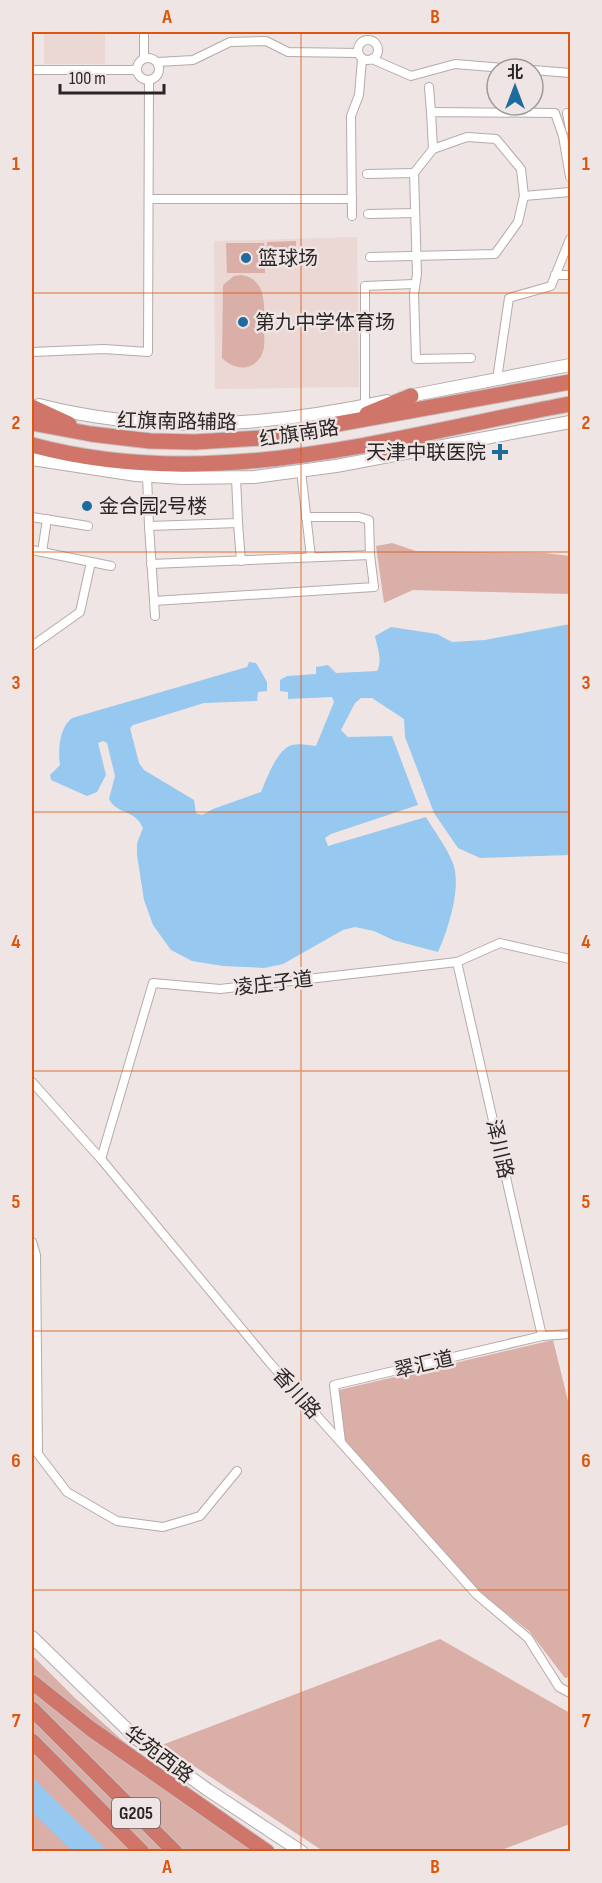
<svg xmlns="http://www.w3.org/2000/svg" width="602" height="1883" viewBox="0 0 602 1883" font-family="'Sofia Sans Condensed','Noto Sans SC',sans-serif">
	<rect width="100%" height="100%" fill="#efe5e4"/>
	<!-- built -->
	<g fill="#ebd8d5">
		<rect x="44" y="32" width="61" height="32"/>
		<polygon points="357,237 359,387 215,389 214,241"/>
	</g>
	<!-- green -->
	<g fill="#daafa8">
		<polygon points="296,241 296,258 268,259 267,242"/>
		<polygon points="226,243 264,243 265,273 227,273"/>
		<path d="M241 275C268 279 264 307 264 328 264 337 266 348 261 356 252 372 234 370 222 358L223 285 234 276Z"/>
		<polygon points="392,543 416,551 545,553 570,556 570,594 413,590 384,603 376,546"/>
		<polygon points="553,1340 570,1409 570,1677 565,1678 529,1631 474,1588 344,1439 339,1390"/>
		<polygon points="440,1639 570,1713 570,1824 499,1851 323,1851 162,1745"/>
		<polygon points="32,1655 75,1698 149,1764 265,1851 32,1851"/>
	</g>
	<!-- water -->
	<g fill="#97c8f0">
		<path d="M570 624V855L480 858 458 848 434 813 405 737 404 719 372 698H361L355 703 341 730 348 737 392 736 418 805 331 834 325 838 328 846 426 817C434 831 446 846 452 861 463 884 448 930 438 952L393 940 374 931 355 927 343 930 283 964 264 968 223 966 192 961 171 950 153 925 144 900 137 855V843L143 828C135 809 117 815 109 799L115 776 107 743 103 741 98 743 106 775 97 792 87 796 51 780 50 775 60 765C58 750 59 728 72 718L247 667 249 662 256 663 267 682V691L258 692 257 701 204 703 133 725 130 728 139 763 144 770 194 800 196 813 202 815 213 809 261 792C267 778 277 749 292 745 299 743 309 745 316 746L334 702 332 697 288 699V692L280 691V680L287 676 316 674V667L328 665 336 673 377 671C383 661 377 646 375 636L391 627 437 634 452 642 485 640Z"/>
		<polygon points="32,1777 107,1851 72,1851 32,1812"/>
	</g>
	<g fill="none" stroke-linecap="round" stroke-linejoin="round">
		<!-- street casing -->
		<g stroke="#b5abaa" stroke-width="10">
			<g id="street">
				<circle cx="368" cy="50" r="10"/>
				<circle cx="148" cy="69" r="11"/>
				<polyline points="144,58 144,32"/>
				<polyline points="372,59 411,76 455,64 517,69"/>
				<polyline points="158,62 193,60 230,42 266,41 288,52 358,53"/>
				<polyline points="32,70 137,70"/>
				<polyline points="533,70 570,73"/>
				<polyline points="429,87 431,112"/>
				<polyline points="567,113 570,129"/>
				<polyline points="367,174 414,173"/>
				<polyline points="524,196 570,192"/>
				<polyline points="149,199 352,199"/>
				<polyline points="368,214 415,213"/>
				<polyline points="352,216 351,116 359,95 362,59"/>
				<polyline points="370,257 495,254 518,222 524,196 521,169 496,139 467,137 433,149"/>
				<polyline points="555,275 570,275"/>
				<polyline points="32,352 104,349 148,352 149,80"/>
				<polyline points="471,358 416,359 414,294 417,274 414,173 433,149 431,112 555,113 563,136 570,177"/>
				<polyline points="497,379 509,298 551,286 570,239"/>
				<polyline points="365,405 365,286 414,284"/>
				<polyline points="301,471 311,557"/>
				<polyline points="147,476 149,526 238,523 236,477"/>
				<polyline points="32,517 88,526"/>
				<polyline points="238,523 241,561"/>
				<polyline points="149,526 155,616"/>
				<polyline points="32,550 111,566"/>
				<polyline points="42,552 47,519"/>
				<polyline points="151,564 370,555 369,520 359,517 306,517"/>
				<polyline points="154,601 374,587 370,555"/>
				<polyline points="32,646 80,612 91,562"/>
				<polyline points="457,962 542,1336"/>
				<polyline points="32,1082 101,1159 270,1363 477,1595 528,1638 559,1687 570,1693"/>
				<polyline points="101,1159 153,983 220,989 457,962 500,943 570,959"/>
				<polyline points="32,1242 36,1255 38,1454 67,1492 117,1521 163,1527 200,1516 237,1471"/>
				<polyline points="341,1442 334,1385 542,1336 570,1334"/>
			</g>
		</g>
		<!-- secondary casing -->
		<g stroke="#b5abaa" stroke-width="14">
			<g id="secondary">
				<polyline points="404,397 570,365"/>
				<path d="M39 405C157 435 269 426 387 401"/>
				<polyline points="32,459 136,475 183,478 254,477 336,466 570,422"/>
				<polyline points="32,1637 137,1739 208,1790 302,1852"/>
			</g>
		</g>
		<!-- highway casing -->
		<g stroke="#c3c2c2" stroke-width="17">
			<g id="highway">
				<polyline points="32,407 69,424"/>
				<polyline points="367,414 411,396"/>
				<polyline points="32,423 91,434 150,441 195,442 260,438 570,382"/>
				<path d="M32 445C212 494 392 437 570 404"/>
				<polyline points="381,448 430,449"/>
				<polyline points="32,1682 91,1729 267,1852"/>
				<polyline points="32,1709 175,1852"/>
				<polyline points="32,1741 142,1852"/>
			</g>
		</g>
		<!-- street -->
		<use href="#street" stroke="#fff" stroke-width="8"/>
		<!-- secondary -->
		<use href="#secondary" stroke="#fff" stroke-width="12"/>
		<!-- highway -->
		<use href="#highway" stroke="#d07569" stroke-width="15"/>
	</g>
	<!-- grid -->
	<path fill="none" stroke="#de560d" stroke-width="1.5" stroke-opacity="0.55" d="M301 32V1852M32 293H570M32 552H570M32 812H570M32 1071H570M32 1331H570M32 1590H570"/>
	<!-- markers -->
	<g fill="#206b9e" stroke="#efe5e4" stroke-width="2">
		<circle cx="246" cy="258" r="6"/>
		<circle cx="243" cy="322" r="6"/>
		<path d="M497 443h6v6h6v6h-6v6h-6v-6h-6v-6h6z"/>
		<circle cx="87" cy="506" r="6"/>
	</g>
	<g text-anchor="middle" stroke-width="5" stroke-linejoin="round" paint-order="stroke">
		<!-- shield labels -->
		<rect fill="#efe5e4" stroke="#655f5f" stroke-width="1.5" x="112" y="1798" width="48" height="30" rx="4.5"/>
		<g font-size="18" font-weight="bold" fill="#2a2626">
			<text x="136" y="1819">G205</text>
		</g>
		<!-- poi labels -->
		<g font-size="20" fill="#2a2626" stroke="#efe5e4" text-anchor="start">
			<text x="258" y="265">篮球场</text>
			<text x="255" y="329">第九中学体育场</text>
			<text x="486" y="459" text-anchor="end">天津中联医院</text>
			<text x="99" y="513">金合园2号楼</text>
		</g>
		<!-- street labels -->
		<g font-size="20" fill="#2a2626" stroke="#efe5e4">
			<text transform="translate(177 421) rotate(1)" y="7">红旗南路辅路</text>
			<text transform="translate(299 433) rotate(-9)" y="7">红旗南路</text>
			<text transform="translate(273 983) rotate(-7)" y="7">凌庄子道</text>
			<text transform="translate(500 1149) rotate(77)" y="7">泽川路</text>
			<text transform="translate(424 1364) rotate(-13)" y="7">翠汇道</text>
			<text transform="translate(297 1393) rotate(48)" y="7">香川路</text>
			<text transform="translate(159 1754) rotate(37)" y="7">华苑西路</text>
		</g>
	</g>
	<!-- border -->
	<rect width="602" height="1883" fill="none" stroke="#efe5e4" stroke-width="66"/>
	<!-- north arrow -->
	<g transform="translate(515 87)"><circle r="28" fill="#efe5e4" stroke="#a09998" stroke-width="1.5"/>
	<path d="M0-4.5L10 22L0 15L-10 22Z" fill="#206b9e"/>
	<text y="-9" font-size="16" font-weight="bold" text-anchor="middle" fill="#2a2626">北</text>
	</g>
	<!-- scale -->
	<path d="M60 84v9h104v-9" fill="none" stroke="#2a2626" stroke-width="3"/>
	<text x="69" y="84" font-size="18" fill="#2a2626" stroke="#efe5e4" stroke-width="4.5" paint-order="stroke">100 m</text>
	<rect x="33" y="33" width="536" height="1817" fill="none" stroke="#de560d" stroke-width="2"/>
	<g font-size="20" text-anchor="middle" font-weight="bold" fill="#de560d">
		<text x="167" y="23">A</text>
		<text x="435" y="23">B</text>
		<text x="16" y="170">1</text>
		<text x="586" y="170">1</text>
		<text x="16" y="429">2</text>
		<text x="586" y="429">2</text>
		<text x="16" y="689">3</text>
		<text x="586" y="689">3</text>
		<text x="16" y="948">4</text>
		<text x="586" y="948">4</text>
		<text x="16" y="1208">5</text>
		<text x="586" y="1208">5</text>
		<text x="16" y="1467">6</text>
		<text x="586" y="1467">6</text>
		<text x="16" y="1727">7</text>
		<text x="586" y="1727">7</text>
		<text x="167" y="1873">A</text>
		<text x="435" y="1873">B</text>
	</g>
</svg>
